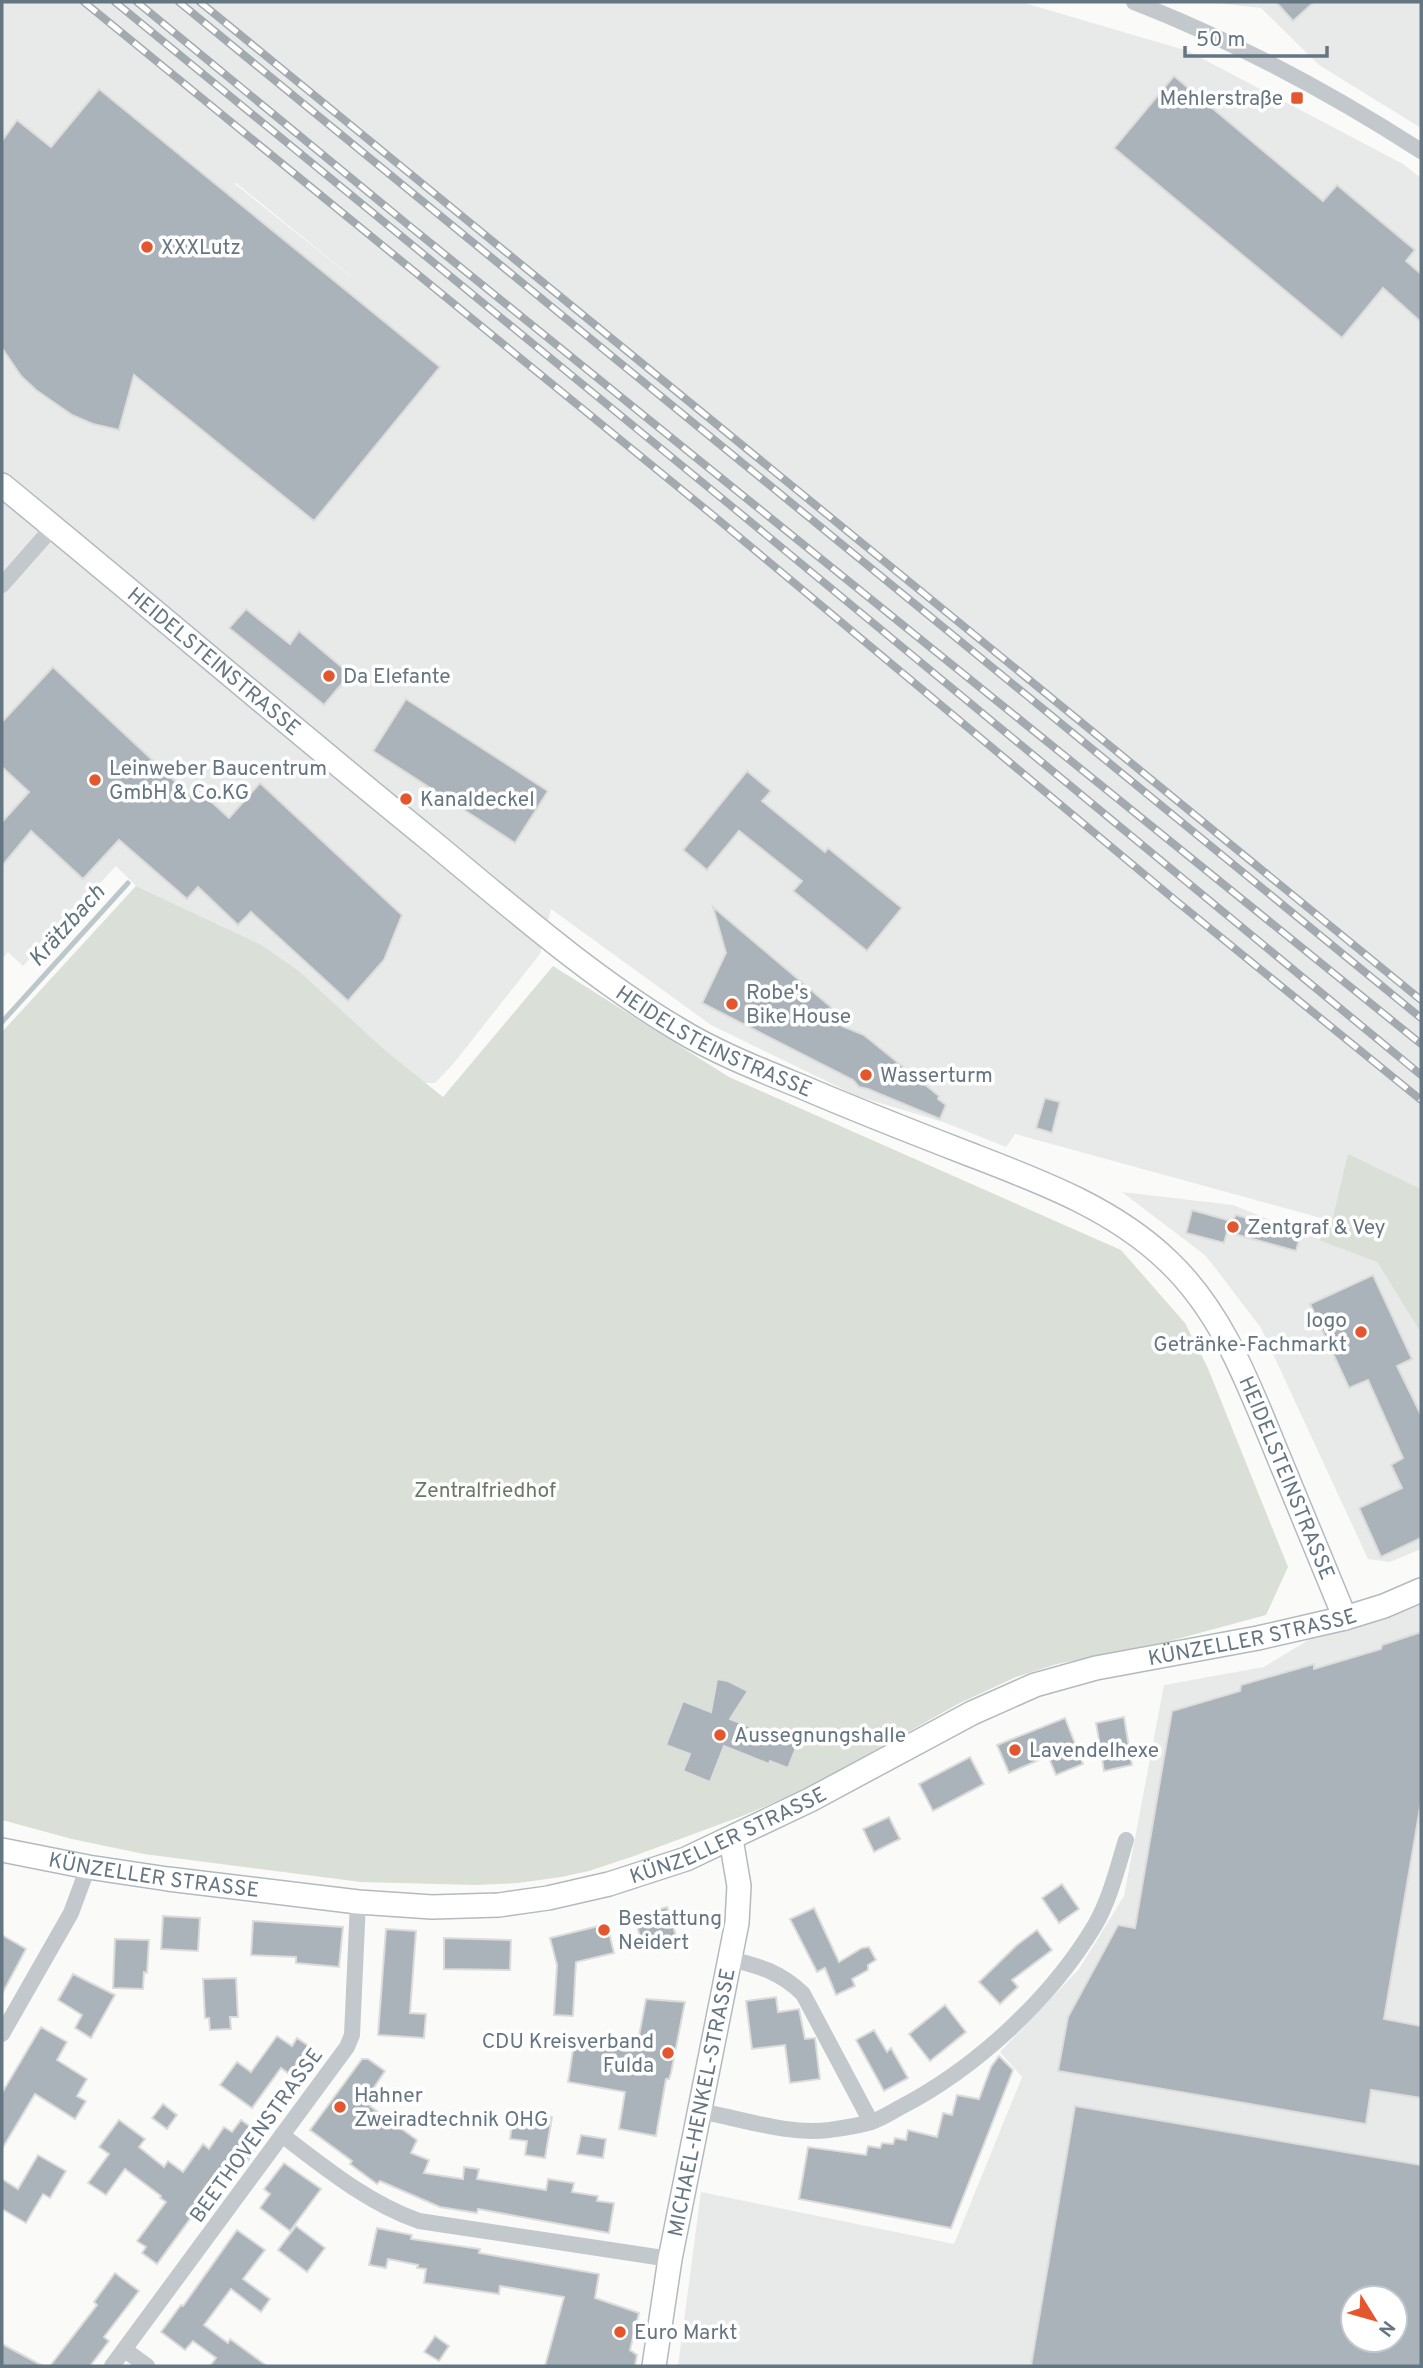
<svg xmlns="http://www.w3.org/2000/svg" width="1423" height="2368" viewBox="0 0 1423 2368" font-family="Overpass,sans-serif">
	<rect width="100%" height="100%" fill="#fafaf8"/>
	<!-- built -->
	<g fill="#e8e9e9" fill-rule="evenodd">
		<path d="M2 2H1021L1188 51 1403 164 1421 178V1189L1349 1155 1332 1221 1015 1134 1006 1147 946 1123 857 1096 711 1025 551 909 540 954 454 1063 435 1083H425L386 1051 299 971 260 944 136 886 116 866 23 966 8 952 2 959ZM236 183 378 298 235 184Z"/>
		<polygon points="1207,2 1421,2 1421,128 1319,65 1261,8"/>
		<polygon points="1122,1192 1233,1205 1377,1262 1421,1333 1421,1549 1390,1562 1368,1559 1261,1328 1206,1256"/>
		<path d="M1421 1590V2366H678L701 2192 954 2244 1022 2077 1000 2052 1079 1969 1124 1896 1164 1685 1264 1667 1345 1618ZM1353 2298H1395V2340H1353Z"/>
	</g>
	<!-- green -->
	<g fill="#dadfd7">
		<polygon points="136,886 260,944 299,971 386,1051 443,1097 553,966 729,1077 1121,1250 1185,1323 1207,1366 1288,1567 1266,1615 1166,1642 1057,1664 1016,1677 958,1704 810,1787 745,1815 634,1856 589,1871 561,1877 518,1883 476,1885 361,1882 144,1854 72,1839 2,1820 2,1032"/>
		<polygon points="1348,1154 1421,1189 1421,1333 1377,1262 1319,1240 1332,1221"/>
	</g>
	<g fill="none" stroke-linecap="round" stroke-linejoin="round">
		<!-- stream -->
		<polyline stroke="#bbc7cb" stroke-width="5" points="2,1022 128,883"/>
	</g>
	<!-- building -->
	<g fill="#aab3b9" stroke="#dcdcda" stroke-width="2" fill-rule="evenodd">
		<polygon points="1276,2 1314,2 1293,21"/>
		<polygon points="1174,76 1323,201 1337,185 1415,250 1406,261 1421,274 1421,322 1383,288 1342,338 1114,148"/>
		<polygon points="99,89 440,367 314,521 134,375 119,430 93,424 72,415 36,390 21,376 2,348 2,141 17,120 51,147"/>
		<polygon points="246,609 290,644 299,631 350,674 324,705 229,628"/>
		<polygon points="53,667 194,799 202,793 229,818 260,783 402,915 384,960 348,1001 251,912 238,925 198,887 187,899 119,840 83,879 31,831 2,866 2,822 29,792 2,767 2,722"/>
		<polygon points="406,699 548,791 515,843 373,751"/>
		<polygon points="747,771 771,791 762,801 825,852 828,848 902,908 867,951 793,891 802,881 739,831 707,870 683,850"/>
		<polygon points="713,907 831,1007 825,1019 864,1035 939,1096 938,1099 946,1105 940,1119 868,1089 859,1087 853,1080 702,1003 726,953"/>
		<polygon points="1045,1098 1060,1102 1052,1133 1036,1128"/>
		<polygon points="1192,1210 1231,1221 1230,1224 1236,1215 1301,1233 1296,1251 1227,1232 1224,1243 1186,1233"/>
		<polygon points="1373,1275 1412,1359 1397,1366 1421,1415 1421,1538 1381,1557 1359,1508 1402,1488 1391,1465 1403,1458 1368,1380 1349,1388 1310,1304"/>
		<polygon points="1421,1632 1421,1802 1384,2019 1421,2026 1421,2098 1371,2090 1366,2124 1058,2071 1068,2017 1118,1925 1135,1928 1172,1711 1240,1691 1241,1685 1314,1664 1314,1669 1381,1649 1382,1645"/>
		<polygon points="717,1679 728,1681 748,1691 730,1719 797,1745 788,1768 770,1761 769,1764 724,1746 710,1782 683,1771 690,1754 666,1745 683,1701 711,1712"/>
		<polygon points="1124,1717 1132,1765 1104,1771 1096,1723"/>
		<polygon points="1065,1718 1083,1764 1056,1775 1048,1756 1009,1773 997,1745"/>
		<polygon points="970,1757 984,1784 933,1811 919,1784"/>
		<polygon points="889,1817 900,1839 874,1852 863,1829"/>
		<polygon points="1062,1884 1079,1909 1059,1923 1042,1898"/>
		<polygon points="667,1907 677,1939 644,1949 634,1917"/>
		<polygon points="814,1908 839,1962 862,1948 869,1947 876,1960 868,1965 868,1970 852,1979 855,1986 836,1995 825,1968 817,1972 790,1919"/>
		<polygon points="163,1916 200,1918 198,1951 161,1949"/>
		<polygon points="253,1921 343,1927 339,1967 296,1963 296,1957 251,1955"/>
		<polygon points="607,1924 614,1953 576,1962 573,2016 554,2015 557,1965 550,1938"/>
		<polygon points="386,1929 416,1931 410,2013 426,2014 424,2038 378,2035"/>
		<polygon points="1037,1930 1052,1950 1012,1980 1018,1987 1000,2004 979,1982 1017,1945"/>
		<polygon points="2,1935 26,1949 2,1994"/>
		<polygon points="444,1938 511,1940 510,1970 444,1969"/>
		<polygon points="115,1939 149,1940 147,1973 144,1972 143,1989 113,1988"/>
		<polygon points="73,1974 115,1995 91,2038 75,2028 82,2015 58,2000"/>
		<polygon points="236,1978 238,2017 230,2017 231,2029 210,2030 209,2018 205,2018 203,1979"/>
		<polygon points="776,1997 778,2012 799,2009 805,2039 815,2038 820,2079 790,2083 785,2045 752,2049 746,2001"/>
		<polygon points="646,1999 685,2002 671,2073 669,2079 666,2079 656,2136 619,2129 625,2092 568,2082 575,2037 639,2036"/>
		<polygon points="945,2005 966,2032 930,2061 909,2034"/>
		<polygon points="41,2027 67,2042 57,2060 87,2079 77,2096 86,2101 75,2119 35,2094 2,2149 2,2093"/>
		<polygon points="874,2030 887,2052 891,2048 908,2078 884,2091 856,2040"/>
		<polygon points="277,2036 292,2046 297,2038 320,2054 300,2082 281,2068 252,2108 220,2085 237,2062 251,2072"/>
		<polygon points="999,2056 1013,2070 951,2228 799,2199 808,2147 866,2155 868,2146 880,2148 882,2143 893,2144 895,2138 906,2140 908,2130 937,2137 943,2113 952,2115 957,2095 979,2099 991,2067"/>
		<polygon points="362,2059 368,2059 385,2071 371,2092 378,2097 370,2106 417,2140 411,2153 429,2160 424,2173 463,2179 464,2167 479,2169 477,2179 546,2190 548,2179 574,2183 572,2192 598,2196 597,2201 614,2203 609,2233 478,2209 477,2213 440,2207 380,2181 377,2184 350,2164 352,2161 310,2130"/>
		<polygon points="163,2104 177,2115 167,2129 152,2118"/>
		<path d="M1075 2106 1421 2165V2366H1031ZM1353 2298H1395V2340H1353Z"/>
		<polygon points="531,2114 552,2117 545,2158 525,2155 527,2141 510,2139 513,2117 531,2120"/>
		<polygon points="119,2120 145,2139 139,2147 164,2167 168,2161 183,2172 203,2144 209,2149 224,2127 232,2132 241,2120 265,2137 246,2163 236,2156 157,2264 142,2253 146,2247 137,2241 166,2202 160,2198 161,2196 125,2169 106,2195 88,2183 109,2154 99,2147"/>
		<polygon points="581,2135 606,2139 603,2158 577,2154"/>
		<polygon points="38,2155 66,2171 50,2198 43,2194 26,2223 2,2209 2,2179 18,2189"/>
		<polygon points="284,2163 321,2189 290,2231 260,2208 270,2194 264,2189"/>
		<polygon points="296,2226 325,2248 307,2272 278,2250"/>
		<polygon points="377,2228 412,2235 411,2239 480,2249 479,2253 599,2274 595,2298 639,2313 630,2350 637,2355 635,2366 545,2366 564,2297 500,2286 499,2294 424,2283 426,2269 417,2268 418,2265 388,2259 386,2268 369,2265"/>
		<polygon points="237,2230 265,2250 243,2279 270,2299 261,2312 231,2289 204,2325 228,2343 230,2339 267,2366 210,2366 216,2358 193,2341 185,2350 161,2332 181,2305 183,2306"/>
		<polygon points="115,2273 139,2291 104,2337 109,2341 90,2366 50,2366 97,2305 94,2302"/>
		<polygon points="435,2336 449,2346 439,2361 424,2352"/>
		<polygon points="2,2344 43,2366 2,2366"/>
	</g>
	<g fill="none" stroke-linecap="round" stroke-linejoin="round">
		<!-- secondary casing -->
		<g stroke="#b3babf" stroke-width="26">
			<g id="secondary">
				<path id="s1" d="M2 485C145 602 286 723 430 840 509 905 588 975 676 1028 715 1052 758 1069 800 1086 856 1110 912 1132 969 1154 1039 1181 1113 1208 1168 1261 1224 1314 1250 1388 1279 1458 1301 1511 1323 1565 1345 1618"/>
				<path id="s2" d="M2 1850 88 1867 168 1879 358 1902 432 1907 499 1905 548 1898 609 1884 686 1859 810 1800 972 1713 1035 1685 1096 1668 1258 1638 1345 1618 1384 1606 1421 1590"/>
				<path id="s3" d="M654 2366 670 2259 737 1923 739 1886 731 1839"/>
			</g>
		</g>
		<!-- street -->
		<g stroke="#c3c8cc" stroke-width="16">
			<path d="M1134 2C1234 41 1331 93 1421 151"/>
			<polyline points="2,585 53,527"/>
			<path d="M730 1959C759 1966 781 1972 803 1994L871 2122"/>
			<polyline points="2,2034 71,1913 88,1867"/>
			<path d="M698 2111C741 2118 785 2135 829 2130 843 2128 858 2126 871 2122 881 2119 890 2113 899 2108 975 2069 1051 1999 1095 1925 1110 1899 1117 1869 1126 1840"/>
			<path d="M282 2135C325 2168 368 2203 419 2221L670 2259"/>
			<polyline points="125,2350 147,2366"/>
			<polyline points="112,2366 347,2047 352,2035 358,1902"/>
		</g>
		<!-- secondary -->
		<use href="#secondary" stroke="#fff" stroke-width="23"/>
		<!-- rail casing -->
		<g stroke="#a2aab0" stroke-width="8">
			<g id="rail">
				<polyline points="84,2 715,517 1175,900 1421,1100"/>
				<polyline points="115,2 730,505 1421,1075"/>
				<polyline points="137,2 407,224 1421,1044"/>
				<polyline points="179,2 1421,1018"/>
				<polyline points="200,2 1421,1000"/>
			</g>
		</g>
		<!-- rail -->
		<use href="#rail" stroke="#fff" stroke-width="5" stroke-dasharray="16" stroke-linecap="butt"/>
	</g>
	<!-- markers -->
	<g fill="#e4572e" stroke="#fff" stroke-width="2.5">
		<rect x="1290" y="91" width="14" height="14" rx="3.5"/>
		<circle cx="147" cy="247" r="7"/>
		<circle cx="329" cy="676" r="7"/>
		<circle cx="95" cy="780" r="7"/>
		<circle cx="406" cy="799" r="7"/>
		<circle cx="732" cy="1004" r="7"/>
		<circle cx="866" cy="1075" r="7"/>
		<circle cx="1233" cy="1227" r="7"/>
		<circle cx="1361" cy="1332" r="7"/>
		<circle cx="720" cy="1735" r="7"/>
		<circle cx="1015" cy="1750" r="7"/>
		<circle cx="604" cy="1930" r="7"/>
		<circle cx="668" cy="2053" r="7"/>
		<circle cx="340" cy="2107" r="7"/>
		<circle cx="620" cy="2332" r="7"/>
	</g>
	<g text-anchor="middle" stroke-width="7" stroke-linejoin="round" paint-order="stroke">
		<!-- poi labels -->
		<g font-size="21" fill="#657683" stroke="#fff" text-anchor="start">
			<text x="1283" y="105" text-anchor="end">Mehlerstraße</text>
			<text x="161" y="254">XXXLutz</text>
			<text x="343" y="683">Da Elefante</text>
			<text x="109" y="775">Leinweber Baucentrum<tspan x="109" dy="24">GmbH &amp; Co.KG</tspan></text>
			<text x="420" y="806">Kanaldeckel</text>
			<text x="746" y="999">Robe's<tspan x="746" dy="24">Bike House</tspan></text>
			<text x="880" y="1082">Wasserturm</text>
			<text x="1247" y="1234">Zentgraf &amp; Vey</text>
			<text x="1347" y="1327" text-anchor="end">logo<tspan x="1347" dy="24">Getränke-Fachmarkt</tspan></text>
			<text x="734" y="1742">Aussegnungshalle</text>
			<text x="1029" y="1757">Lavendelhexe</text>
			<text x="618" y="1925">Bestattung<tspan x="618" dy="24">Neidert</tspan></text>
			<text x="654" y="2048" text-anchor="end">CDU Kreisverband<tspan x="654" dy="24">Fulda</tspan></text>
			<text x="354" y="2102">Hahner<tspan x="354" dy="24">Zweiradtechnik OHG</tspan></text>
			<text x="634" y="2339">Euro Markt</text>
		</g>
		<!-- street labels -->
		<g font-size="21" fill="#657683" stroke="#fff">
			<text dy="7" stroke="none"><textPath href="#s1" startOffset="276">HEIDELSTEINSTRASSE</textPath></text>
			<text dy="7" stroke="none"><textPath href="#s1" startOffset="906">HEIDELSTEINSTRASSE</textPath></text>
			<text dy="7" stroke="none"><textPath href="#s1" startOffset="1662">HEIDELSTEINSTRASSE</textPath></text>
			<text dy="7" stroke="none"><textPath href="#s2" startOffset="1307">KÜNZELLER STRASSE</textPath></text>
			<text dy="7" stroke="none"><textPath href="#s2" startOffset="742">KÜNZELLER STRASSE</textPath></text>
			<text dy="7" stroke="none"><textPath href="#s2" startOffset="154">KÜNZELLER STRASSE</textPath></text>
			<text dy="7" stroke="none"><textPath href="#s3" startOffset="268">MICHAEL-HENKEL-STRASSE</textPath></text>
			<text transform="translate(256 2135) rotate(-54)" y="7">BEETHOVENSTRASSE</text>
		</g>
		<!-- park labels -->
		<g font-size="21" fill="#687a64" stroke="#fff">
			<text x="485" y="1497">Zentralfriedhof</text>
		</g>
		<!-- water labels -->
		<g font-size="23" font-style="italic" fill="#60757c" stroke="#fff">
			<text transform="translate(66 925) rotate(-48)" y="8">Krätzbach</text>
		</g>
	</g>
	<!-- border -->
	<rect width="1423" height="2368" fill="none" stroke="#657683" stroke-width="7"/>
	<!-- north arrow -->
	<g transform="translate(1374 2319) rotate(127)"><circle r="33" fill="#ffffff" stroke="#c1c8cd" stroke-width="2"/>
	<path d="M0-5L12 26L0 18L-12 26Z" fill="#e4572e"/>
	<text y="-10" font-size="19" font-weight="bold" text-anchor="middle" fill="#657683">N</text>
	</g>
	<!-- scale -->
	<path d="M1185 46v10h142v-10" fill="none" stroke="#657683" stroke-width="3.5"/>
	<text x="1196" y="46" font-size="21" fill="#657683" stroke="#ffffff" stroke-width="5" paint-order="stroke">50 m</text>
</svg>
